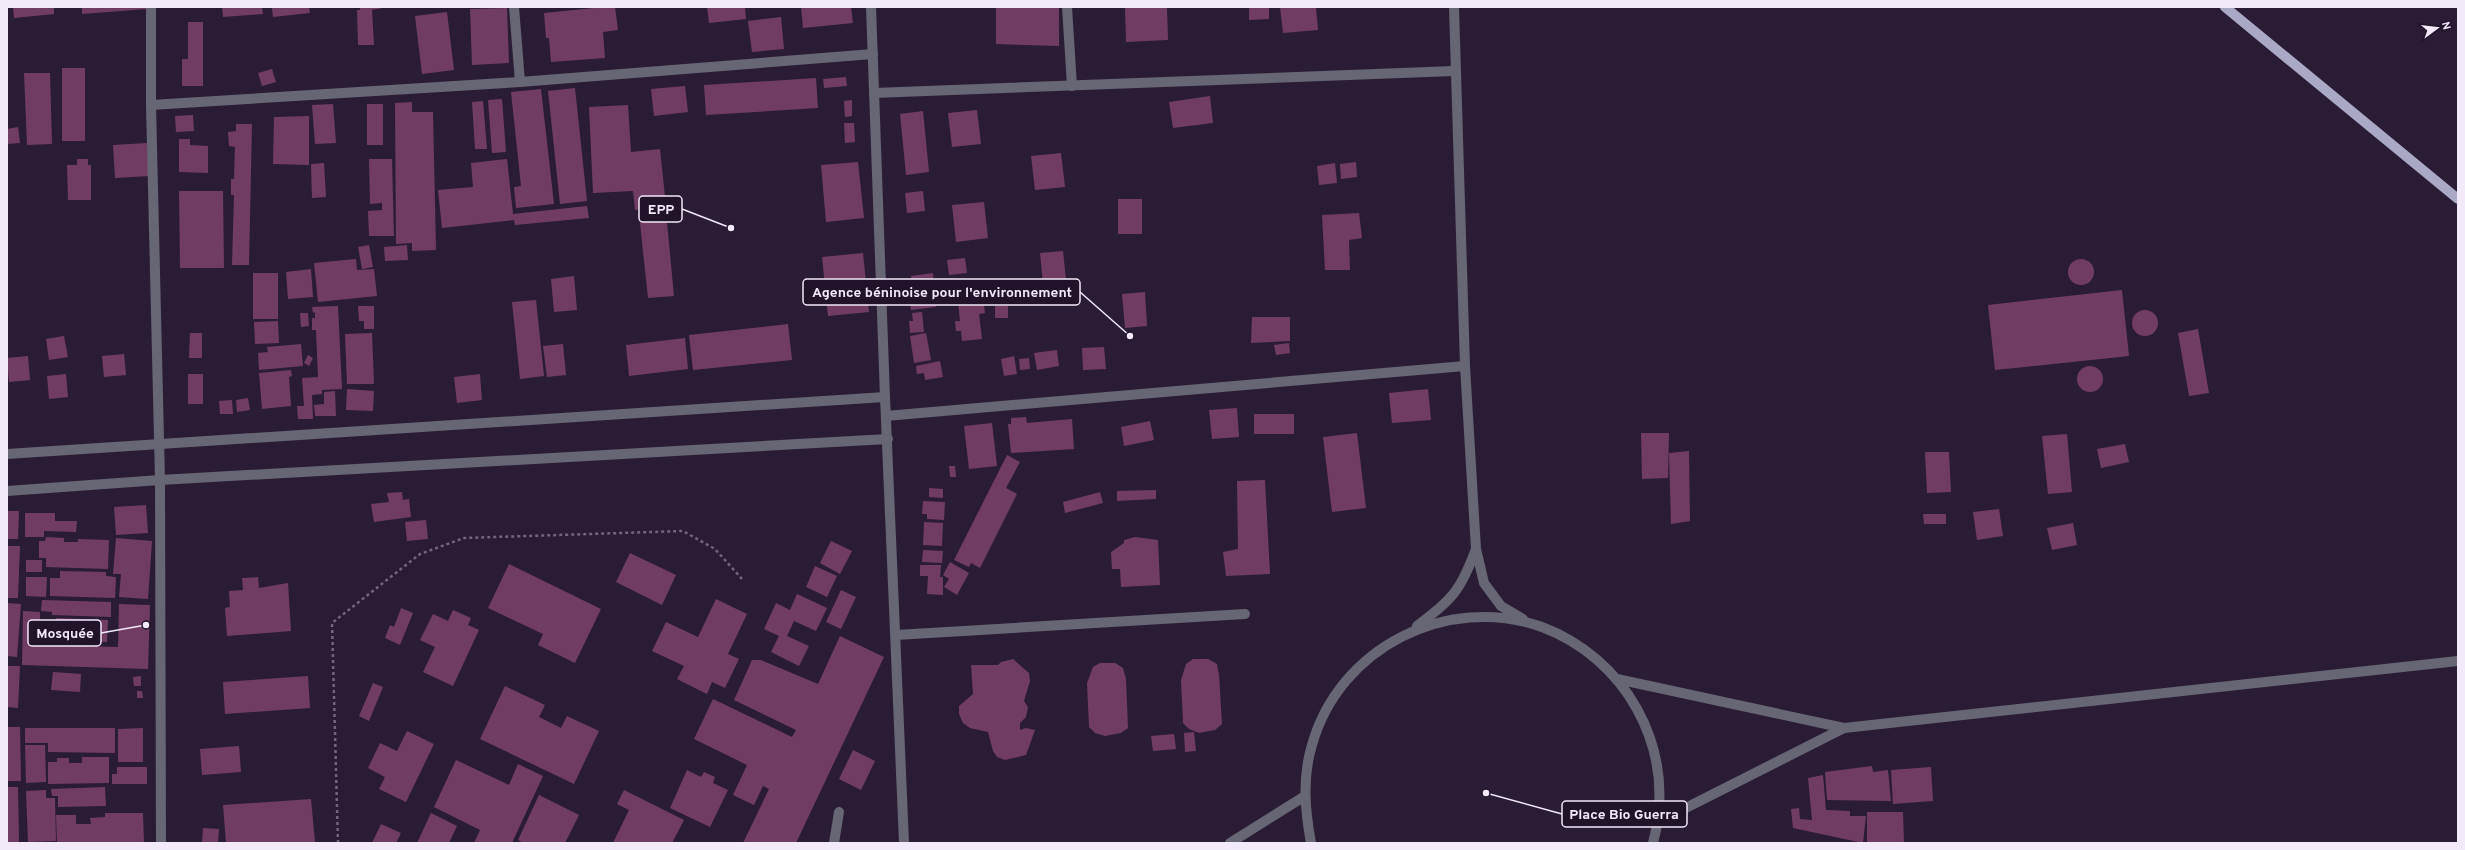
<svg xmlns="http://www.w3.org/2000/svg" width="2465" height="850" viewBox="0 0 2465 850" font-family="Overpass,sans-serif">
	<rect width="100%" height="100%" fill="#2b1c35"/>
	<!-- building -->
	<g fill="#713c64">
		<polygon points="13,7 54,7 54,14 14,18"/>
		<polygon points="82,7 147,7 147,9 82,14"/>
		<polygon points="222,7 262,7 263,14 223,17"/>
		<polygon points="309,7 310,13 273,17 272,8"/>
		<polygon points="360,7 388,7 372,10 374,45 358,45 357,10 360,10"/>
		<polygon points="604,7 615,7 618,30 603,32 605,58 551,62 549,38 546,38 544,13"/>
		<polygon points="707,7 745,7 746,19 709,23"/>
		<polygon points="801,7 851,7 853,23 803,28"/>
		<polygon points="996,7 1059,7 1059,46 996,44"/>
		<polygon points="1125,7 1167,7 1168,40 1126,42"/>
		<polygon points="1249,7 1269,7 1269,19 1249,20"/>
		<polygon points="1280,7 1316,7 1318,30 1283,33"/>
		<polygon points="507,8 509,63 472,65 470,9"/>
		<polygon points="447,12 454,70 422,74 415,16"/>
		<polygon points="781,17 784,49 752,52 748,21"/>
		<polygon points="188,22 203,22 203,86 182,86 182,59 188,59"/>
		<rect x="62" y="68" width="23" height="73"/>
		<polygon points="272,69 276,82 262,86 258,73"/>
		<polygon points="24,73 50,73 52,144 27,145"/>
		<polygon points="846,77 847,86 824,88 823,79"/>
		<polygon points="816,78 818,108 706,115 704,85"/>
		<polygon points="685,86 688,112 654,116 651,89"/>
		<polygon points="575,88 587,201 560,204 548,91"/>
		<polygon points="541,89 554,204 516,208 514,187 521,186 511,92"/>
		<polygon points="1210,96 1213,123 1173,128 1169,102"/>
		<polygon points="502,99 506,152 492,153 488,100"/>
		<polygon points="852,100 852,116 845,117 844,101"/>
		<polygon points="483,101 487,149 475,149 472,102"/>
		<polygon points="412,102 412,112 433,112 436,250 412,251 412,243 396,244 395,103"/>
		<polygon points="333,104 336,143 315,144 312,105"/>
		<rect x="367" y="104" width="16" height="41"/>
		<polygon points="628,105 631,152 660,149 666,206 635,210 633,191 593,193 589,107"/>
		<polygon points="977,110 981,144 952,147 948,113"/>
		<polygon points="923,111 929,172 906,175 900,114"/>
		<polygon points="193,115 194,131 176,132 175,116"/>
		<polygon points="309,116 309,165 273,164 274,117"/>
		<polygon points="844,123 854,123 855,142 845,143"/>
		<polygon points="236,124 252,124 249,265 232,265 234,195 231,195 231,179 234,179 235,147 229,146 228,132 236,131"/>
		<polygon points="18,127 20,143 7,144 7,129"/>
		<polygon points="179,139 190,139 190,145 208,146 208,173 179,172"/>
		<polygon points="147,143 150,176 115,178 113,145"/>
		<polygon points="1061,153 1065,187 1035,190 1031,156"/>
		<polygon points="77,159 88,159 88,165 91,165 91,200 68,200 67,165 77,165"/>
		<polygon points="369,159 392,159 394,236 369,236 368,211 382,210 382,203 370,204"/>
		<polygon points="507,159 513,214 587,206 589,218 515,225 514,220 442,228 438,190 473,187 471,163"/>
		<polygon points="858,162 864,218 826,222 821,165"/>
		<polygon points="1356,162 1357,177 1341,179 1340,164"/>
		<polygon points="324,163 326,197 312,198 311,164"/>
		<polygon points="1335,163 1337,183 1319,185 1317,166"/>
		<polygon points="179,191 223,191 224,268 180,268"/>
		<polygon points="923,191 925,211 907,213 905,193"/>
		<rect x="1118" y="199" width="24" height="35"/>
		<polygon points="984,202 988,238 956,242 952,205"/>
		<polygon points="666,212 674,296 648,298 639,214"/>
		<polygon points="1359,213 1362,238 1349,240 1350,270 1325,270 1322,215"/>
		<polygon points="369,245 373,267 362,269 358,247"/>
		<polygon points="407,245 408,260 385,261 384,247"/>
		<polygon points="1063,251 1066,280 1043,283 1040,253"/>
		<polygon points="863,253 869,312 828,316 822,257"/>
		<polygon points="965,258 967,273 949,275 947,260"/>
		<circle cx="2081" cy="272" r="13"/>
		<polygon points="356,259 357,270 374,269 377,296 318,302 314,263"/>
		<polygon points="311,269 313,297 288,299 286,272"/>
		<rect x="253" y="273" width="25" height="46"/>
		<polygon points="933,273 934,285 913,287 911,276"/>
		<polygon points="574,276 577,310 554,312 551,279"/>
		<polygon points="934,290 936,307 911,310 909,292"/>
		<polygon points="2122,290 2129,356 1995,370 1988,305"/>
		<polygon points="1145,292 1147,326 1125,328 1122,294"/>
		<polygon points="983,299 985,313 979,314 982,339 962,341 961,331 956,331 955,321 960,321 958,302"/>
		<polygon points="536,300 544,376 520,379 512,302"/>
		<polygon points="338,306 342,389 322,390 322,394 312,395 313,419 298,419 297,406 304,406 302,378 318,377 316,330 312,330 312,318 315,318 315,312 313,313 312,307"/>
		<polygon points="358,306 374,306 374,329 364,329 364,321 359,321"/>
		<rect x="995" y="306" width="13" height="12"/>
		<circle cx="2145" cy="323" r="13"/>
		<polygon points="922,312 924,332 910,333 909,321 913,321 912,313"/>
		<polygon points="300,313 308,313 309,326 301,327"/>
		<polygon points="1252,317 1290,317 1290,341 1251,343"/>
		<polygon points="278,321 279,343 255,344 254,322"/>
		<polygon points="788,324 792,360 693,370 689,335"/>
		<polygon points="2198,329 2209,393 2189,396 2178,333"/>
		<polygon points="190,333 202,333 202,358 189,358"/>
		<polygon points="372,333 374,384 347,384 345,334"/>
		<polygon points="926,333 931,360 914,363 910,336"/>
		<polygon points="64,336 68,357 49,360 46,339"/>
		<polygon points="685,338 688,369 629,376 626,345"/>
		<polygon points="1289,343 1290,353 1276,355 1274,345"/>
		<polygon points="301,344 303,366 259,370 258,353 268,352 267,347"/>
		<polygon points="563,344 566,375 547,377 543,346"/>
		<polygon points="1104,347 1106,369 1083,370 1082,348"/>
		<polygon points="1057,350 1059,366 1037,370 1034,353"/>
		<polygon points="124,354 126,375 104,377 102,356"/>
		<polygon points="308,355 313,358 309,366 304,363"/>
		<polygon points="28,356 30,380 9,382 7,358"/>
		<polygon points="1014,356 1017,374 1004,376 1001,359"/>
		<polygon points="1029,358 1030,369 1020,370 1019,359"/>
		<polygon points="940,361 943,377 925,380 924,373 917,374 916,366"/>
		<circle cx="2090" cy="379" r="13"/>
		<polygon points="291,370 292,376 289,377 291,406 262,409 259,373"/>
		<polygon points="66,374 68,397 49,399 47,376"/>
		<rect x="188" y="374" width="15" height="30"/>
		<polygon points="480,374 482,400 457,403 454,377"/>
		<polygon points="347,389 374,391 373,411 346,410"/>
		<polygon points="1428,389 1431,420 1392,423 1389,393"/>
		<polygon points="335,391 336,416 315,416 314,405 324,404 324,392"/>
		<polygon points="248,398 250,410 237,412 236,400"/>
		<polygon points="232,400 233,414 220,414 219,401"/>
		<polygon points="1237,408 1239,437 1212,439 1209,410"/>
		<rect x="1254" y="414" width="40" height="20"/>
		<polygon points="1026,417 1027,423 1072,419 1074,449 1011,453 1008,424 1011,424 1011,418"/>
		<polygon points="1150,421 1154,440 1124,446 1121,427"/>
		<polygon points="992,423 997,466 969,469 964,426"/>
		<polygon points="1357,433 1366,508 1332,512 1323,437"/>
		<polygon points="1641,433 1669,433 1668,478 1642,479"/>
		<polygon points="2067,434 2072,492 2048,494 2042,436"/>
		<polygon points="2125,444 2129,462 2101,468 2097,449"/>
		<polygon points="1689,451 1690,521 1671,524 1669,453"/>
		<polygon points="1925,452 1949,452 1951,492 1927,493"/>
		<polygon points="1007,455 1020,462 1006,488 1017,494 980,568 971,563 969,567 954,560"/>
		<polygon points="949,466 955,466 956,477 950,477"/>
		<polygon points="1265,480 1270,574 1226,576 1223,552 1238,549 1237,481"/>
		<polygon points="929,488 943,489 943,498 929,497"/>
		<polygon points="1156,490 1156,499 1117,501 1117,491"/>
		<polygon points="402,492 403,500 409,499 411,517 374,522 371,504 389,502 387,493"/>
		<polygon points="1100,492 1103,503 1065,513 1063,502"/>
		<polygon points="923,501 945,502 944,520 927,519 927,514 922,514"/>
		<polygon points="146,505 148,533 116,535 114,507"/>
		<polygon points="1999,509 2003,536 1977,540 1973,512"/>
		<polygon points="7,511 19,511 18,539 7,539"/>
		<polygon points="25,513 55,513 55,521 77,521 76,532 44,531 44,537 25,537"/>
		<polygon points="1923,514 1946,514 1946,524 1924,524"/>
		<polygon points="426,520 428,539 407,541 405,522"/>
		<polygon points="924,522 943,523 942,546 923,545"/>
		<polygon points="2073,523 2077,545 2052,550 2047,528"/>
		<polygon points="46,537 64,538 64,542 78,542 78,539 109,540 108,569 46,567 46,558 39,558 39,541 45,541"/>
		<polygon points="1135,537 1158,540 1160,585 1121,587 1120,569 1112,569 1111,552 1124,543 1124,540"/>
		<polygon points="116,538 152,541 148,599 119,597 121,574 113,574"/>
		<polygon points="831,541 852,551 840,574 820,563"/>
		<polygon points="7,546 20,546 18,598 7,598"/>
		<polygon points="923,550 943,551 942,563 922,562"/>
		<polygon points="630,553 676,575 662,605 616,582"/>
		<rect x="26" y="560" width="16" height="12"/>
		<polygon points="950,562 969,573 957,595 944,587 949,579 943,575"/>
		<polygon points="509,564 601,609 575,663 538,645 543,634 488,608"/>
		<polygon points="920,565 941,565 940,577 943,577 943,595 927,594 928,576 920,576"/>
		<polygon points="815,566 837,576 827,597 806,587"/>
		<polygon points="60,571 106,572 106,576 116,577 115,598 50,596 50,578 60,578"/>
		<polygon points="26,577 47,577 46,597 26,596"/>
		<polygon points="258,577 259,588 288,583 291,631 227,636 225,608 230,607 229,591 243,590 242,578"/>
		<polygon points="841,590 856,597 841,629 826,622"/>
		<polygon points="797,594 827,608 816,631 794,621 787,636 809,646 799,666 771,652 779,636 764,629 776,603 790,610"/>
		<polygon points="716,599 747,614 728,654 739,659 725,688 712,682 707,694 677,679 684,666 652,651 666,622 698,637"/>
		<polygon points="42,600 111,602 111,617 52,615 52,612 41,611"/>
		<polygon points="7,603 21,604 17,657 7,656"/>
		<polygon points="119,604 150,605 148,669 22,665 23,611 40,612 40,645 118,647"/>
		<polygon points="401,608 413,613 400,645 385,638 390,625 394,627"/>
		<polygon points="453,610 471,618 468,625 479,630 453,686 423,672 435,647 420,640 433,614 448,621"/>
		<polygon points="56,618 108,620 107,642 56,641"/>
		<polygon points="840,636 884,657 796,843 743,843 769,789 763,786 754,805 733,795 747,765 694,739 713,699 792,737 796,730 734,700 752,660 761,660 818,684"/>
		<polygon points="1013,659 1029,673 1030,681 1024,701 1028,707 1026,717 1020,723 1020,730 1026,728 1035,730 1026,755 1005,760 997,757 993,751 988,732 970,728 963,723 959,714 959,706 973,694 971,665 998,665 1001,662"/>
		<polygon points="1193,659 1208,659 1217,664 1219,675 1222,724 1215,730 1199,733 1189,729 1183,723 1181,680 1186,664"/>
		<polygon points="1100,663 1115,663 1123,668 1126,679 1128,728 1121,733 1105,736 1095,733 1089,727 1087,683 1093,667"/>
		<polygon points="7,666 20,666 18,708 7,707"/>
		<polygon points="53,672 81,674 80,692 51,690"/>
		<polygon points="141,676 141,686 134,686 133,677"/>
		<polygon points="308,676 310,708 225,714 223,682"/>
		<polygon points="373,683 383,687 369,721 359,716"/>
		<polygon points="505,686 545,705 539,717 561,728 567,716 599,731 574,784 480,739"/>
		<polygon points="137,691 142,691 143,698 137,698"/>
		<polygon points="7,727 20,727 21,781 7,781"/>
		<polygon points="25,728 115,728 115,753 48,752 48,743 25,743"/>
		<polygon points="143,728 143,762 118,762 118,729"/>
		<polygon points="407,731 434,744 406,802 379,789 385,777 368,768 380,743 397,751"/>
		<polygon points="1194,732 1196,751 1185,752 1184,733"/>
		<polygon points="1174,734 1176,749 1153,751 1151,736"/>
		<polygon points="25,745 45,745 46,782 26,783"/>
		<polygon points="239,746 241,772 202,775 200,749"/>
		<polygon points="853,750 875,761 861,790 839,779"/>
		<polygon points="82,757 109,757 109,783 48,784 48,762 57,762 57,758 69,758 69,763 82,763"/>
		<polygon points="456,760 509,785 518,764 543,776 512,843 474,843 480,830 434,807"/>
		<polygon points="1872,766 1873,772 1888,770 1891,801 1827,800 1825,772"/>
		<polygon points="117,767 147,767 147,784 112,784 112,774 117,774"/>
		<polygon points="1931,767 1933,801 1893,804 1891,770"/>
		<polygon points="687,770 701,777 704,772 715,777 713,783 728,790 710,827 670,808"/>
		<polygon points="1823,775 1826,810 1850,811 1850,816 1866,816 1863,843 1793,828 1791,809 1799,808 1800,819 1812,820 1808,778"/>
		<polygon points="7,787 18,787 19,843 7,843"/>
		<polygon points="105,787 106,806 58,807 58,796 52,796 51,789"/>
		<polygon points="46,790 46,798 55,798 56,841 28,842 26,791"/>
		<polygon points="624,790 684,820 672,843 613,843 629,810 617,804"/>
		<polygon points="539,795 579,815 565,843 523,843 518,840"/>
		<polygon points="311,799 315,842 226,843 223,805"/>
		<polygon points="1867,812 1903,812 1904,843 1867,843"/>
		<polygon points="105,813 143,813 144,843 57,843 56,815 76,815 76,824 91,824 90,818 105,817"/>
		<polygon points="431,813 457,826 449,843 417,843"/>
		<polygon points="381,824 401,833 396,843 372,843"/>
		<polygon points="203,828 219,829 218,843 202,843"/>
	</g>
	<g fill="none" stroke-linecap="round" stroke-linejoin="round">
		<!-- path -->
		<polyline stroke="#73667c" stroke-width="2.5" stroke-dasharray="3 3" stroke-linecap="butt" points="338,843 332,623 420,554 464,538 683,531 715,549 742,579"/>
		<!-- minor -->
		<g stroke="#666674" stroke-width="10">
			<polyline points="151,7 151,105 160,480 161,843"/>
			<polyline points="514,7 520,82"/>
			<polyline points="871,7 885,397 904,843"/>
			<polyline points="1067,7 1072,86"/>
			<polyline points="1454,7 1465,366 1476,549 1484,583 1501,606 1523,619"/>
			<polyline points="874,93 1454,71"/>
			<polyline points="151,105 520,82 873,54"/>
			<polyline points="886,416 1465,366"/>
			<polyline points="7,454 885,397"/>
			<polyline points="7,491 160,480 888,439"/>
			<path d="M1417 626C1453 598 1460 592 1476 549"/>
			<polyline points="896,635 1245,614"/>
			<polyline points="1617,679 1844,728 2458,661"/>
			<polyline points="1658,822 1844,728"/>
			<polyline points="834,843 839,812"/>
			<polyline points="1230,843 1305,796"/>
			<path d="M1311 843C1305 810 1302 778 1312 745 1339 648 1447 593 1542 627 1582 642 1616 671 1637 709 1660 751 1665 797 1653 843"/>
		</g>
		<!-- major -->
		<polyline stroke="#a9a8c5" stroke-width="10" points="2225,7 2458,199"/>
	</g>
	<!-- callouts -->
	<path fill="none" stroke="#f2e9f9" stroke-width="1.5" d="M731 228L682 209M1130 336L1080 292M146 625L101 633M1486 793L1562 814"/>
	<g fill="#f2e9f9" stroke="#21132a" stroke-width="1.5">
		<circle cx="731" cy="228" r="4"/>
		<circle cx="1130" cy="336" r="4"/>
		<circle cx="146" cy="625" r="4"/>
		<circle cx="1486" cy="793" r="4"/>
	</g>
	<g fill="#21132a" stroke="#f2e9f9" stroke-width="1.5">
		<rect x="639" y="196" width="43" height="26" rx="4"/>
		<rect x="803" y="279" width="277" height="26" rx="4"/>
		<rect x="28" y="620" width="73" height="26" rx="4"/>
		<rect x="1562" y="801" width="125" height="26" rx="4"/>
	</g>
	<g font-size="14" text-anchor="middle" font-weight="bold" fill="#f2e9f9">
		<text x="661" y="214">EPP</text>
		<text x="942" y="297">Agence béninoise pour l'environnement</text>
		<text x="65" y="638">Mosquée</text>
		<text x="1624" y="819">Place Bio Guerra</text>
	</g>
	<!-- border -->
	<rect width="2465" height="850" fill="none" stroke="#f2e9f9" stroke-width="16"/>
	<!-- north arrow -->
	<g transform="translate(2437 28) rotate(75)" stroke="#21132a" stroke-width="3" paint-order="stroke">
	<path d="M0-3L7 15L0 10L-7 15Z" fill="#f2e9f9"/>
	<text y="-6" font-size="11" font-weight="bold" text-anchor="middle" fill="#f2e9f9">N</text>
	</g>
</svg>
